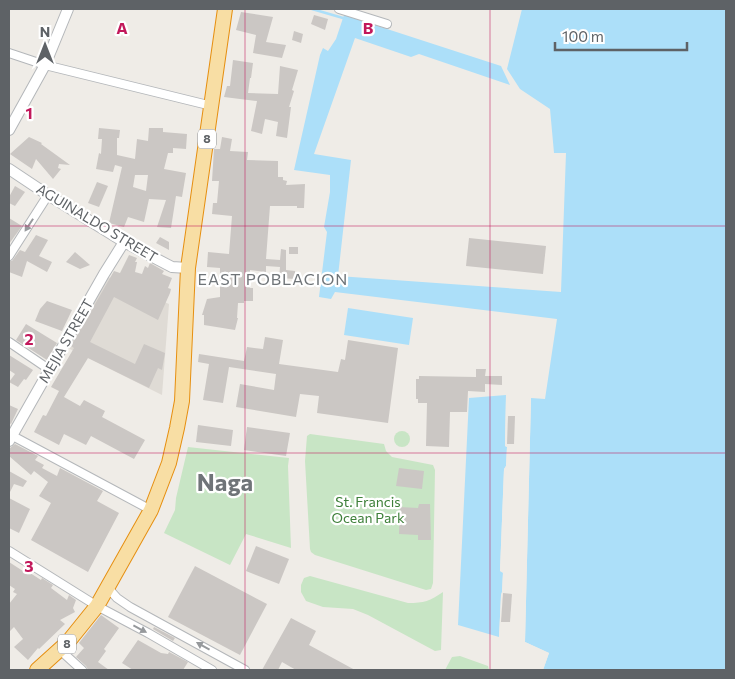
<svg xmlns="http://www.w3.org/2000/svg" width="735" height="679" viewBox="0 0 735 679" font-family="Commissioner,sans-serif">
	<rect width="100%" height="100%" fill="#efece7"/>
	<!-- education -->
	<polygon fill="#dfdbd5" points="104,275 169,304 162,395 66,347"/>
	<!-- green -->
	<g fill="#c8e5c5">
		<circle cx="402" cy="439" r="8"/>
		<polygon points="310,434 384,444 386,451 392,457 433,465 435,470 433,583 431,589 426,590 315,555 311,552 310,549 305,461 307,436"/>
		<polygon points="188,447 289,458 288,466 291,548 246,534 230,565 164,533 175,510 176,498"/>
		<path d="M310 576 408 603C424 603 430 601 443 592L441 650 435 651 368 615 353 609 323 607 306 601 301 592V585L304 578Z"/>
		<polygon points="460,656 488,666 489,670 445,670 452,657"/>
	</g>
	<!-- water -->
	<g fill="#acdff9">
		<polygon points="522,9 726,9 726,670 543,670 549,653 525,642 531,398 545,399 557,319 335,292 331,299 319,297 327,232 324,227 330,192 330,175 294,170 320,55 323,48 328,51 336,39 344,15 501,66 510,85 419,54 411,57 355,38 314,154 351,160 338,276 561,292 566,153 554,153 550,109 520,89 507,69"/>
		<polygon points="348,308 413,318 409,345 344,335"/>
		<polygon points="506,395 505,446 507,447 506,466 504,469 500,571 503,572 502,592 501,595 499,637 458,625 469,398"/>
	</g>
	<!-- pier -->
	<g fill="#efece7">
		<polygon points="506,395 508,396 508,445 509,447 509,466 507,470 503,570 505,572 505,592 502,621 501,638 499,640 501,595 502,592 503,573 500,571 504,469 506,466 507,447 505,446"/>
		<polygon points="529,398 531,398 525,642 549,653 543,670 541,670 546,655 524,645 523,643"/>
	</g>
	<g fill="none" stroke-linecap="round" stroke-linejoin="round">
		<!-- stream -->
		<polyline stroke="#acdff9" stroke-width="2.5" points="312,9 343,18"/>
	</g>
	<!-- building -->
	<g fill="#cbc7c4" fill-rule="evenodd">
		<polygon points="241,12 273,17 266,42 286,45 282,58 253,53 256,35 236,30"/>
		<polygon points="314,15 328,19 325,30 311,24"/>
		<polygon points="294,31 303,34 301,43 292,40"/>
		<polygon points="233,60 253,63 251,78 250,78 248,93 278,94 280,66 298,70 292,90 294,91 289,107 291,107 287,138 276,136 278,122 265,119 262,134 251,131 257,101 224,97 227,86 230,86"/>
		<path d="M99 128 120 130 119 138H117V155L135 159 137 139 148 141 149 128H163V132L187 134 186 149 173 148V153H168L164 169 186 173 182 197 176 196 171 228 157 227 166 200 149 199 144 222 128 217 124 227 109 223 122 167 115 165 113 172 96 169 99 153 101 154 102 139H98ZM135 175H148L146 191 133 187Z"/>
		<polygon points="29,137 42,143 41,144 70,165 59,164 58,168 61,169 53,179 36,159 32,169 10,154"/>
		<polygon points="222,137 232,139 230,151 248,152 247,160 278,161 278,177 283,177 283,180 287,181 286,185 305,184 304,208 297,208 297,206 270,206 266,259 280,260 281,249 286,250 286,270 295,271 295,279 279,278 280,267 266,266 266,272 250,270 250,287 249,288 253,288 253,301 244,301 244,303 238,303 237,318 238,318 235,330 204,325 204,315 202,315 207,299 220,297 220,268 207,267 208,252 229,254 232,216 212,214 213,203 217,203 219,181 212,181 214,149 220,149"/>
		<polygon points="97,182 108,186 99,207 88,203"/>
		<polygon points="15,186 25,192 15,206 9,203 9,197"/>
		<polygon points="9,218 22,226 9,244"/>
		<polygon points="36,235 48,240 39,256 52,262 47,272 27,261 22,277 9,272 9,264 10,261 12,261 20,250 25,252"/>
		<polygon points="160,237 169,242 169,250 156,243"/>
		<polygon points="469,238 546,246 543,274 466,266"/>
		<rect x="289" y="247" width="9" height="7"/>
		<polygon points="75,252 90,265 80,269 66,262"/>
		<polygon points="129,255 137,258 135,262 137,262 135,272 142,274 145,266 148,268 150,263 164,271 162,274 172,278 168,288 171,289 170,293 158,320 114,297 90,342 135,364 144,344 165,353 162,370 158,368 149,388 88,358 64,397 80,406 84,400 105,411 102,417 145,440 134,459 91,436 86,445 64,434 59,445 34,432 43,415 46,416 59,391 51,387 74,348 71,346 114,271 120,273"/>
		<polygon points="47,301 72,310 62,331 35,321 40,309"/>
		<polygon points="26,324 57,343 47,360 16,340"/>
		<polygon points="265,337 283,340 279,364 338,372 341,359 345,360 348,340 398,348 388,423 317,413 319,396 300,394 296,417 236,407 240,384 274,390 276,374 229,367 223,403 203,400 209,364 198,362 199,354 244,361 247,347 263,349"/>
		<polygon points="9,355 33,370 26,380 24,379 18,387 9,382 15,374 9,370"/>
		<polygon points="476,369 486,369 485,376 502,376 502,385 485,384 485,392 468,391 467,412 450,412 449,447 426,446 427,403 418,403 418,399 416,399 416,379 419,379 419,376 476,377"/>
		<polygon points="9,405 18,409 11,424 9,423"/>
		<polygon points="508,416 515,416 514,444 507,444"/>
		<polygon points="198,425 233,430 231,446 196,442"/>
		<polygon points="247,427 290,433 286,456 244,450"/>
		<polygon points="15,444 38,456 35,460 44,465 42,468 57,476 60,468 103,491 97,501 119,513 88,572 31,540 51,503 39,496 48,482 34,471 31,475 9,456 10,448"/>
		<polygon points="399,468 424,471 422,489 396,486"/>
		<polygon points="9,471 27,481 23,487 14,484 9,494"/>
		<polygon points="9,498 30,509 19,533 9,528"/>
		<polygon points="419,504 430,504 431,540 418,540 418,535 399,534 400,507 418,508"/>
		<polygon points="256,546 289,559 279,584 246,571"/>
		<polygon points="9,562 26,573 27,571 41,580 42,578 53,585 51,588 67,600 69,595 76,600 73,608 75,612 60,620 65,624 39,649 38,648 28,660 14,647 23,639 14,627 9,632 9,604 17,594 13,592 15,589 9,585"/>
		<polygon points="195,566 267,604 240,655 168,617"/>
		<polygon points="503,593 512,594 510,622 501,622"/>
		<polygon points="101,615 119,628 104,649 106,651 98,662 109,670 88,670 86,666 76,657 84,648 79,643"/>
		<polygon points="291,618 316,631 309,645 355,670 296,670 282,662 278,670 262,670"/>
		<polygon points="154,627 175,638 173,641 153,629"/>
		<polygon points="138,640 161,653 168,654 169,652 188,662 183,670 133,670 122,663"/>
	</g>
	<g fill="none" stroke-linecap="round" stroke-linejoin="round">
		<!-- minor casing -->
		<g stroke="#b4b7ba" stroke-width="10">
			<g id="minor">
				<polyline points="339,9 387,24"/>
				<polyline points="9,53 45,65 212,106"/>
				<polyline points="9,256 48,195"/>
				<polyline points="9,342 50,370"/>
				<polyline points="9,434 151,510"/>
				<polyline points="9,551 97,606 148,633 212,670"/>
				<polyline points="108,588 117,598 130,607 245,670"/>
				<polyline points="60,650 82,670"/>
			</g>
		</g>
		<!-- tertiary casing -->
		<g stroke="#b4b7ba" stroke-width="12">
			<g id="tertiary">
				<polyline points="9,130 45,65 68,9"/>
				<polyline points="9,169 48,195 124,242 172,267 188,268"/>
				<polyline points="9,441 104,274 124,242"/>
			</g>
		</g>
		<!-- trunk casing -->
		<g stroke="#e68f10" stroke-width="16">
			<polyline id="trunk" points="37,670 68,642 97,606 151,510 169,463 177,428 182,401 188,268 225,9"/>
		</g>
		<!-- minor -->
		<use href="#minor" stroke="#fff" stroke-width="8"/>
		<!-- tertiary -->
		<use href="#tertiary" stroke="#fff" stroke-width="10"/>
		<!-- trunk -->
		<use href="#trunk" stroke="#f8dea4" stroke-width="14"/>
	</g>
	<!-- one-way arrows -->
	<defs><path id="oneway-solid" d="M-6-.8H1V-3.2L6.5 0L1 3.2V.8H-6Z" transform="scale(1.25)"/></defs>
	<g fill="#96999c">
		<use href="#oneway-solid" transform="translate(29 225) rotate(123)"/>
		<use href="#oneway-solid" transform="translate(140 629) rotate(28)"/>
		<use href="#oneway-solid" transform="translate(203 646) rotate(-151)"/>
	</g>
	<!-- grid -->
	<path fill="none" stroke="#c2185b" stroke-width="1" stroke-opacity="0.55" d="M245 9V670M490 9V670M9 226H726M9 453H726"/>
	<g text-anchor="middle" stroke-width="4.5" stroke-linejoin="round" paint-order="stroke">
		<!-- shield labels -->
		<g fill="#fff" stroke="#8e9194" stroke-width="1">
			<rect x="198" y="129.5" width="18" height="19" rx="4"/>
			<rect x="58" y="634.5" width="18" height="19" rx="4"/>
		</g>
		<g font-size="12" font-weight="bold" fill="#5e6266">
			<text x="207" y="143">8</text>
			<text x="67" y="648">8</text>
		</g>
		<!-- street labels -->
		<g font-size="14" fill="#5e6266" stroke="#fff">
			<text transform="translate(97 223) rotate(31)" y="5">AGUINALDO STREET</text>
			<text transform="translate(66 341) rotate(-60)" y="5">MEJIA STREET</text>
		</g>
		<!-- park labels -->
		<g font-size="14" fill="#3e803a" stroke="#fff">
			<text x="368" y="507">St. Francis<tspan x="368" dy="16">Ocean Park</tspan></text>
		</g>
		<!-- quarter labels -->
		<g font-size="16" letter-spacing="1" fill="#6f7478" stroke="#fff">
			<text x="273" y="285">EAST POBLACION</text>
		</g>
		<!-- town labels -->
		<g font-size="24" font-weight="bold" fill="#6f7478" stroke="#fff">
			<text x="225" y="491">Naga</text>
		</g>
	</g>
	<g font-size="16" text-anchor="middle" font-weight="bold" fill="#c2185b" stroke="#fff" stroke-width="4.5" stroke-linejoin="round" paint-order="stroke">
		<text x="122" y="34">A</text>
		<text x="368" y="34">B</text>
		<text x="29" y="119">1</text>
		<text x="29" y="345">2</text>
		<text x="29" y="572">3</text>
	</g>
	<!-- border -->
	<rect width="735" height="679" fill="none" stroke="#5e6266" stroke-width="20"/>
	<!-- north arrow -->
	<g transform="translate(45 45)" stroke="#ffffff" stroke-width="4" paint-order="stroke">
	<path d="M0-4L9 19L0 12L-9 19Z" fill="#5e6266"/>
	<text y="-8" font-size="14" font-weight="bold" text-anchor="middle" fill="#5e6266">N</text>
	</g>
	<!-- scale -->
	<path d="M555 42v8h132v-8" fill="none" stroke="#5e6266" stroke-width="2.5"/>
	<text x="562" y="42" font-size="15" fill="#5e6266" stroke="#ffffff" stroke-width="4" paint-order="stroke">100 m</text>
</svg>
